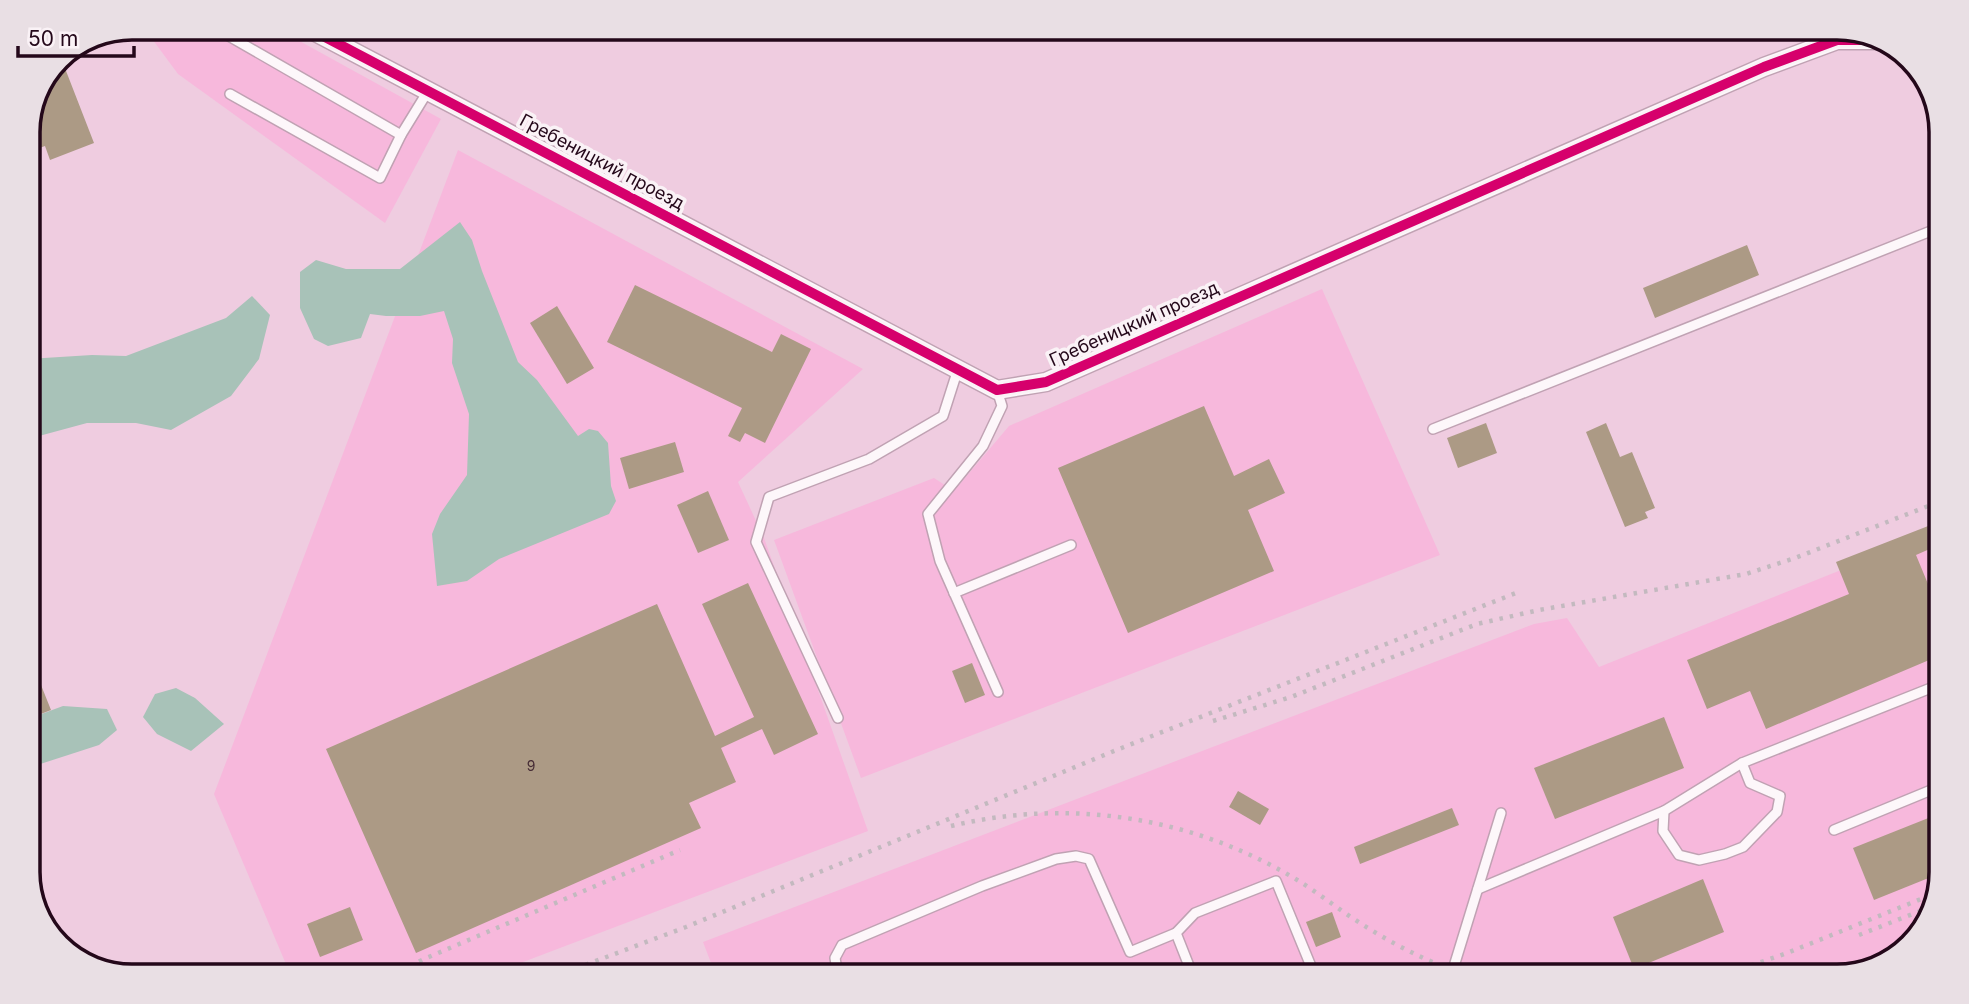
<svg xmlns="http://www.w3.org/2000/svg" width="1969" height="1004" viewBox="0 0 1969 1004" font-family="Inter,sans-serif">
	<rect width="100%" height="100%" fill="#efcce0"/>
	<!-- built -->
	<g fill="#f7b8dc">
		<polygon points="144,28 276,28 441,119 385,223 178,74"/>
		<polygon points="458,150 863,369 738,482 764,538 868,831 486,976 291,976 214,794"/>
		<polygon points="1322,289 1440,555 861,778 774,540 934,478 954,491 1009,426"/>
		<polygon points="1941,530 1941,871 1930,918 1889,962 1837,976 716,976 703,942 1534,624 1567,618 1599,667"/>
	</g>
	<!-- green -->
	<g fill="#a8c2b8">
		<polygon points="460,222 472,240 482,271 518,362 537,380 578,436 589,429 598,431 608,443 611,486 616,501 609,514 499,559 467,581 437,586 432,534 440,514 467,475 469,414 452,363 453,339 444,311 420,316 386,316 370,314 361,338 328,346 314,339 300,308 300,272 316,260 346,269 400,269"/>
		<polygon points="252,296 270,315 259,359 231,396 171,430 136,423 87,423 39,436 28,428 28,359 92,355 126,356 226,318"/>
		<polygon points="176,688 195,698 224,724 191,751 157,734 143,717 155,694"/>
		<polygon points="63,706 107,709 117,730 99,745 28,768 28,719"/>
	</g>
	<!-- building -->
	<g fill="#ac9a85">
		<polygon points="59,58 61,58 94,143 50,160 45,146 28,152 28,126 31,120 40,117 37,108"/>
		<polygon points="1747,245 1759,275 1655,318 1643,288"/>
		<polygon points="635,285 772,352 781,334 811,349 765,443 745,433 740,442 728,436 742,408 607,342"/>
		<polygon points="557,306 594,368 567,384 530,323"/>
		<polygon points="1204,406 1234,476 1269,459 1285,493 1248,510 1274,571 1128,633 1058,468"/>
		<polygon points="1486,423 1497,453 1458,468 1447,438"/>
		<polygon points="1606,423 1620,457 1632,452 1655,508 1645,512 1648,518 1625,527 1586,432"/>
		<polygon points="675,442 684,472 629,489 620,458"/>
		<polygon points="708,491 729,540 698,553 677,505"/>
		<polygon points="1941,521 1941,544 1916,555 1928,584 1941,579 1941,655 1766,729 1750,691 1707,709 1687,660 1849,594 1836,562"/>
		<polygon points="748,583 818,734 774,755 762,729 721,748 736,782 689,803 701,828 416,953 326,749 657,604 715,736 754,717 702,604"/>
		<polygon points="972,663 985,695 965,703 952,671"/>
		<polygon points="39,680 51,710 28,719 28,684"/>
		<polygon points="1664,717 1684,768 1555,819 1534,768"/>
		<polygon points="1238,791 1269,809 1260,825 1229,807"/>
		<polygon points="1452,808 1459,825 1360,864 1354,847"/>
		<polygon points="1941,813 1941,873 1874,900 1853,848"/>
		<polygon points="1703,879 1724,932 1634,969 1613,917"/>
		<polygon points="350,907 363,940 320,957 307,924"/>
		<polygon points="1332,912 1341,937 1316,947 1306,922"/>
	</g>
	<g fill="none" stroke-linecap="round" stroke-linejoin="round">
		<!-- lane casing -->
		<g stroke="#c0a2b3" stroke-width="12">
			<g id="lane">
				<polyline points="215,28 401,135"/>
				<polyline points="230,94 380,178 401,135 428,91"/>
				<polyline points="997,390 1002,406 983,446 928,514 940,561 998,692"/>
				<polyline points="1433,429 1941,227"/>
				<polyline points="954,593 1071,545"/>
				<polyline points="838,718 756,542 769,497 869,459 943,416 958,369"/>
				<polyline points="1664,811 1663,831 1679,855 1699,860 1725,854 1743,847 1777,812 1780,796 1750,783 1742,763"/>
				<polyline points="1834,830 1941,786"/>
				<polyline points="1478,889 1664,811 1742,763 1941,684"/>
				<polyline points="838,976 835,958 842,945 982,886 1056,859 1076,856 1089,859 1130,952 1176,933"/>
				<polyline points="1193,976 1176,933 1195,913 1276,881 1315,976"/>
				<polyline points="1451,976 1501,813"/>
			</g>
		</g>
		<!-- street casing -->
		<g stroke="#c0a2b3" stroke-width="21">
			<polyline id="street" points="308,28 997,390 1046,382 1764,67 1837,40 1884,40"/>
		</g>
		<!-- lane -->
		<use href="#lane" stroke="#fdf7fa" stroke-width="9"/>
		<!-- street -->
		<use href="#street" stroke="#fdf7fa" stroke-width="18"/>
		<!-- rail -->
		<g stroke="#c3b9bf" stroke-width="4.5" stroke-dasharray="3.5 7" stroke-linecap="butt">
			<polyline points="1213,721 1291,697 1477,624 1539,610 1746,574 1795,558 1941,501"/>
			<path d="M951 826C1068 798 1190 816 1294 878 1319 893 1343 913 1368 928 1400 948 1433 964 1469 976"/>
			<polyline points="1859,935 1933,906"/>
			<polyline points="391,976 424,959 680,850"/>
			<polyline points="556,976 686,927 1119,749 1516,593"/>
			<polyline points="1721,976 1787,953 1936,893"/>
			<polyline points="1832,976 1902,948"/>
		</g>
		<!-- cycleway casing -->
		<g stroke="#faf2f6" stroke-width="15">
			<polyline id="cycleway" points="308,28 997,390 1046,382 1764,67 1837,40 1884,40"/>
		</g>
		<!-- cycleway -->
		<use href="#cycleway" stroke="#d6006c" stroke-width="10"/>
	</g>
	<g text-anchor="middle" stroke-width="7" stroke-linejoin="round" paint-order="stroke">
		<!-- number labels -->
		<g font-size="14" fill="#462c35">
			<text x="531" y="771">9</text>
		</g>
		<!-- street labels -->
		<g font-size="18" fill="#24081a" stroke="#faf2f6">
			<text transform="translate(602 162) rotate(28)" y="6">Гребеницкий проезд</text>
			<text transform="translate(1134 324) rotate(-24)" y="6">Гребеницкий проезд</text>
		</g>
	</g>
	<!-- crop -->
	<path d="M0 0H1969V1004H0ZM132 40H1837A92 92 0 0 1 1929 132V872A92 92 0 0 1 1837 964H132A92 92 0 0 1 40 872V132A92 92 0 0 1 132 40Z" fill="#e9dfe4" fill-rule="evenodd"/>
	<path fill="none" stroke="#24081a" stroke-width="3.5" d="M132 40H1837A92 92 0 0 1 1929 132V872A92 92 0 0 1 1837 964H132A92 92 0 0 1 40 872V132A92 92 0 0 1 132 40Z"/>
	<!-- scale -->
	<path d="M18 46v10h116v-10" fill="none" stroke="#24081a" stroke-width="3.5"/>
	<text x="28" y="46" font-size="21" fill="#24081a" stroke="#faf2f6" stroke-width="5" paint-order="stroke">50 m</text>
</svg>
